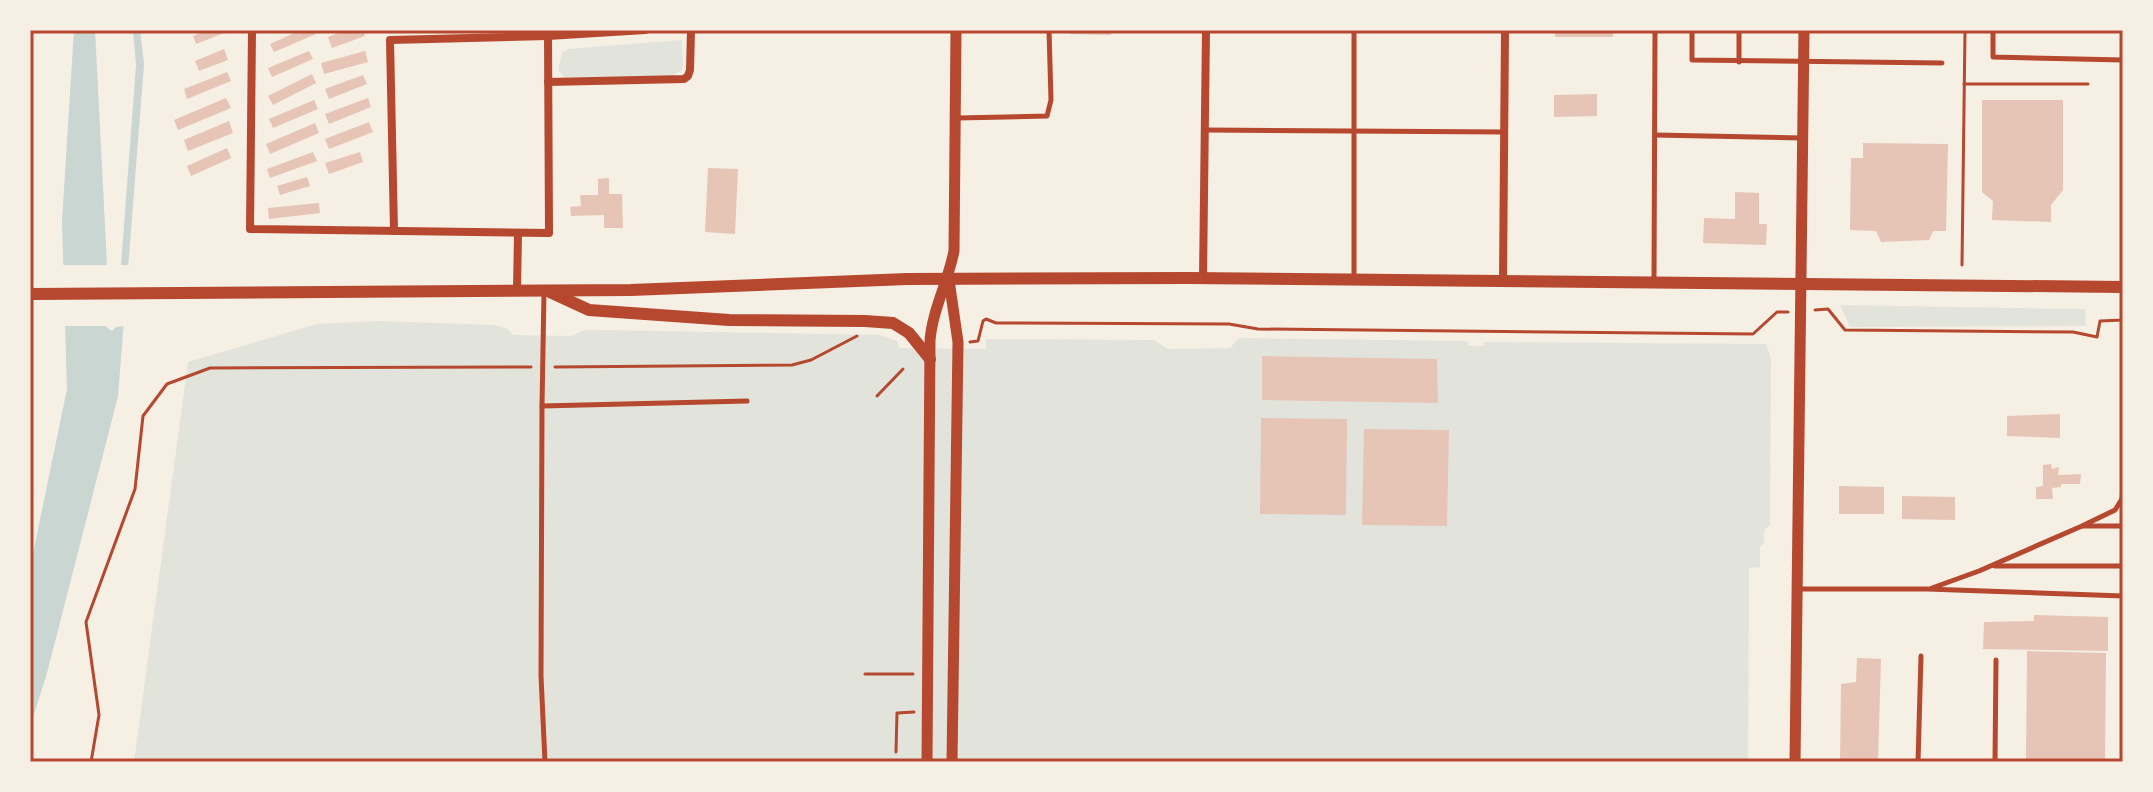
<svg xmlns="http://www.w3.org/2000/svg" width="2153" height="792" viewBox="0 0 2153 792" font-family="Poppins,sans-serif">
	<rect width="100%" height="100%" fill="#f6efe4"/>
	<!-- green -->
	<g fill="#e2e4dc">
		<polygon points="682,40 683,66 681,71 671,76 564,77 558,70 562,53 568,49"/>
		<polygon points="1840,305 2085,309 2086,326 1850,327"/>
		<polygon points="377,321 494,325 508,329 513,335 571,336 585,330 604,330 879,335 897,341 899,348 986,349 986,339 1154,340 1168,349 1230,348 1239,338 1468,341 1468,346 1483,346 1484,342 1766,344 1771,359 1770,525 1764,530 1764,542 1760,547 1760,567 1749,568 1748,762 134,762 188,362 317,324"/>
	</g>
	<!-- water -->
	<polygon fill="#c9d6d2" points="74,30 95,30 107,265 120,279 136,65 133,30 140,30 144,64 118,396 47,673 30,727 30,568 67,389 62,221"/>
	<!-- pier -->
	<polygon fill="#f6efe4" points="111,260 117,271 117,265 133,265 128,326 116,327 112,331 105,326 61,326 59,265 107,265"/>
	<!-- building -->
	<g fill="#e6c5b7">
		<polygon points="208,30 232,30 196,44 193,36"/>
		<polygon points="301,30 314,30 316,34 274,52 270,44"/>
		<polygon points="346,30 363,30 365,36 332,48 328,37"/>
		<polygon points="1071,30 1112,30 1111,35 1070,34"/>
		<rect x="1555" y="30" width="58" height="7"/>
		<polygon points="224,49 228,60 199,71 195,61"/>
		<polygon points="309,51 313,59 272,77 268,68"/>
		<polygon points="365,51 368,62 324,74 321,63"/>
		<polygon points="227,72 231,81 187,99 184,89"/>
		<polygon points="312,74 316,83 273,105 268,96"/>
		<polygon points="363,75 367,84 329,99 325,89"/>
		<polygon points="1597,94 1597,116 1554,117 1554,95"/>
		<polygon points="226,98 231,108 178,130 174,120"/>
		<polygon points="368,98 371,107 329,124 325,114"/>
		<polygon points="314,100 318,109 273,128 269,119"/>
		<polygon points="1982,100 2063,100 2063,190 2051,205 2051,222 1992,220 1993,201 1982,192"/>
		<polygon points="229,121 233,133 188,151 184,140"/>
		<polygon points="369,122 373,132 329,149 325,139"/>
		<polygon points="315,123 319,133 270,154 266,144"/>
		<polygon points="1863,143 1948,144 1946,231 1933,231 1929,240 1881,242 1876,231 1850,230 1851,158 1863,158"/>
		<polygon points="227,148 231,158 191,176 187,166"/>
		<polygon points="313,152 317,161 270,178 267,169"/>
		<polygon points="360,152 363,162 329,174 325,163"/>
		<polygon points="708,168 738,169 735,234 705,232"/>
		<polygon points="307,177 310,186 280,195 277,186"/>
		<polygon points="609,178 609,194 622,194 623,228 604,228 604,215 571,216 570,207 581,206 580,195 598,195 598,179"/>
		<polygon points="1735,192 1759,193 1759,224 1767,224 1766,245 1703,243 1704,218 1735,219"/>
		<polygon points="319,203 320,213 269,219 268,208"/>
		<polygon points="1262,356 1437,359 1438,403 1262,400"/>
		<polygon points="2060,414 2060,438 2007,436 2007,416"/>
		<polygon points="1261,418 1347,419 1346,515 1260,514"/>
		<polygon points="1364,429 1449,430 1447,526 1362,525"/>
		<polygon points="2051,464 2052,469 2059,467 2058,475 2081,474 2080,484 2061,484 2061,487 2052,488 2053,499 2036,499 2036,487 2043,486 2043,465"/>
		<polygon points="1839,486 1884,487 1884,514 1839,514"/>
		<polygon points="1902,496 1955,497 1955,520 1902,519"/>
		<polygon points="2034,615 2108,617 2108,651 1983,649 1984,622 2034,621"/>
		<polygon points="2027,651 2106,653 2105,762 2026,762"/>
		<polygon points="1857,658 1881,659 1878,762 1840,762 1841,684 1856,682"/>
	</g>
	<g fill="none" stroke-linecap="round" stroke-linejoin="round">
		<!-- path -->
		<g stroke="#b5482f" stroke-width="3">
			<polyline points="1964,84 2088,84"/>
			<polyline points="1962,265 1965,30"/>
			<polyline points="1815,310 1828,309 1845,330 2073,332 2097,337 2100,321 2123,320"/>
			<polyline points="970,342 978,341 983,321 986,319 996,323 1229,324 1258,329 1753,334 1777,312 1788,312"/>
			<polyline points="555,367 792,365 811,360 857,336"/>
			<polyline points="877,396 903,369"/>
			<polyline points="865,674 913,674"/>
			<polyline points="896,752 897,713 914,712"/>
			<polyline points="91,762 99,715 86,622 135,489 143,416 167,384 210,368 531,367"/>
		</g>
		<!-- service -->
		<g stroke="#b5482f" stroke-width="5">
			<polyline points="1354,30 1354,279"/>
			<polyline points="1692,30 1692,60 1942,63"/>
			<polyline points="1993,30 1993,57 2123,60"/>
			<polyline points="1739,62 1739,30"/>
			<polyline points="957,118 1047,116 1051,100 1049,30"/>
			<polyline points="1206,130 1504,132"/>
			<polyline points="1655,135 1802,138"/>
			<polyline points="1654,281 1655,30"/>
			<polyline points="544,291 542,406 747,401"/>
			<polyline points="542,406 541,676 545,762"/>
			<polyline points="2122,500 2123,485"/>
			<polyline points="2083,526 2123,526"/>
			<polyline points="1995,566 2123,566"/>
			<polyline points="1932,588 1979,571 2082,526 2115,510 2122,499"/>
			<polyline points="1796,589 1927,589 2123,596"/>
			<polyline points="1918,762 1921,656"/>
			<polyline points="1995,762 1996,660"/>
		</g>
		<!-- minor -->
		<g stroke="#b5482f" stroke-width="8">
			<polyline points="252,30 250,229 549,233 548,36"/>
			<polyline points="548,82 684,79 688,76 690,70 691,30"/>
			<polyline points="394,231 390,40 548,36 645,30"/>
			<polyline points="1203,278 1206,30"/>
			<polyline points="1503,281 1505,30"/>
			<polyline points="517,290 518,233"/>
		</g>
		<!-- tertiary -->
		<g stroke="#b5482f" stroke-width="11">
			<polyline points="949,280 958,342 952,762"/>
			<path d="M927 762 930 341C932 311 948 282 954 251L956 30"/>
			<polyline points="1795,762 1804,30"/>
		</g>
		<!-- secondary -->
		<g stroke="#b5482f" stroke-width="12">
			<polyline points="550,292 589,310 729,320 865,321 893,323 909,333 930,359"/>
			<polyline points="30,294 631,290 907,279 1188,278 2123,287"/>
		</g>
	</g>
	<!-- border -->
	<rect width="2153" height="792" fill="none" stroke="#f6efe4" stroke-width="64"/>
	<rect x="32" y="32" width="2089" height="728" fill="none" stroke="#b5482f" stroke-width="3"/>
</svg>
